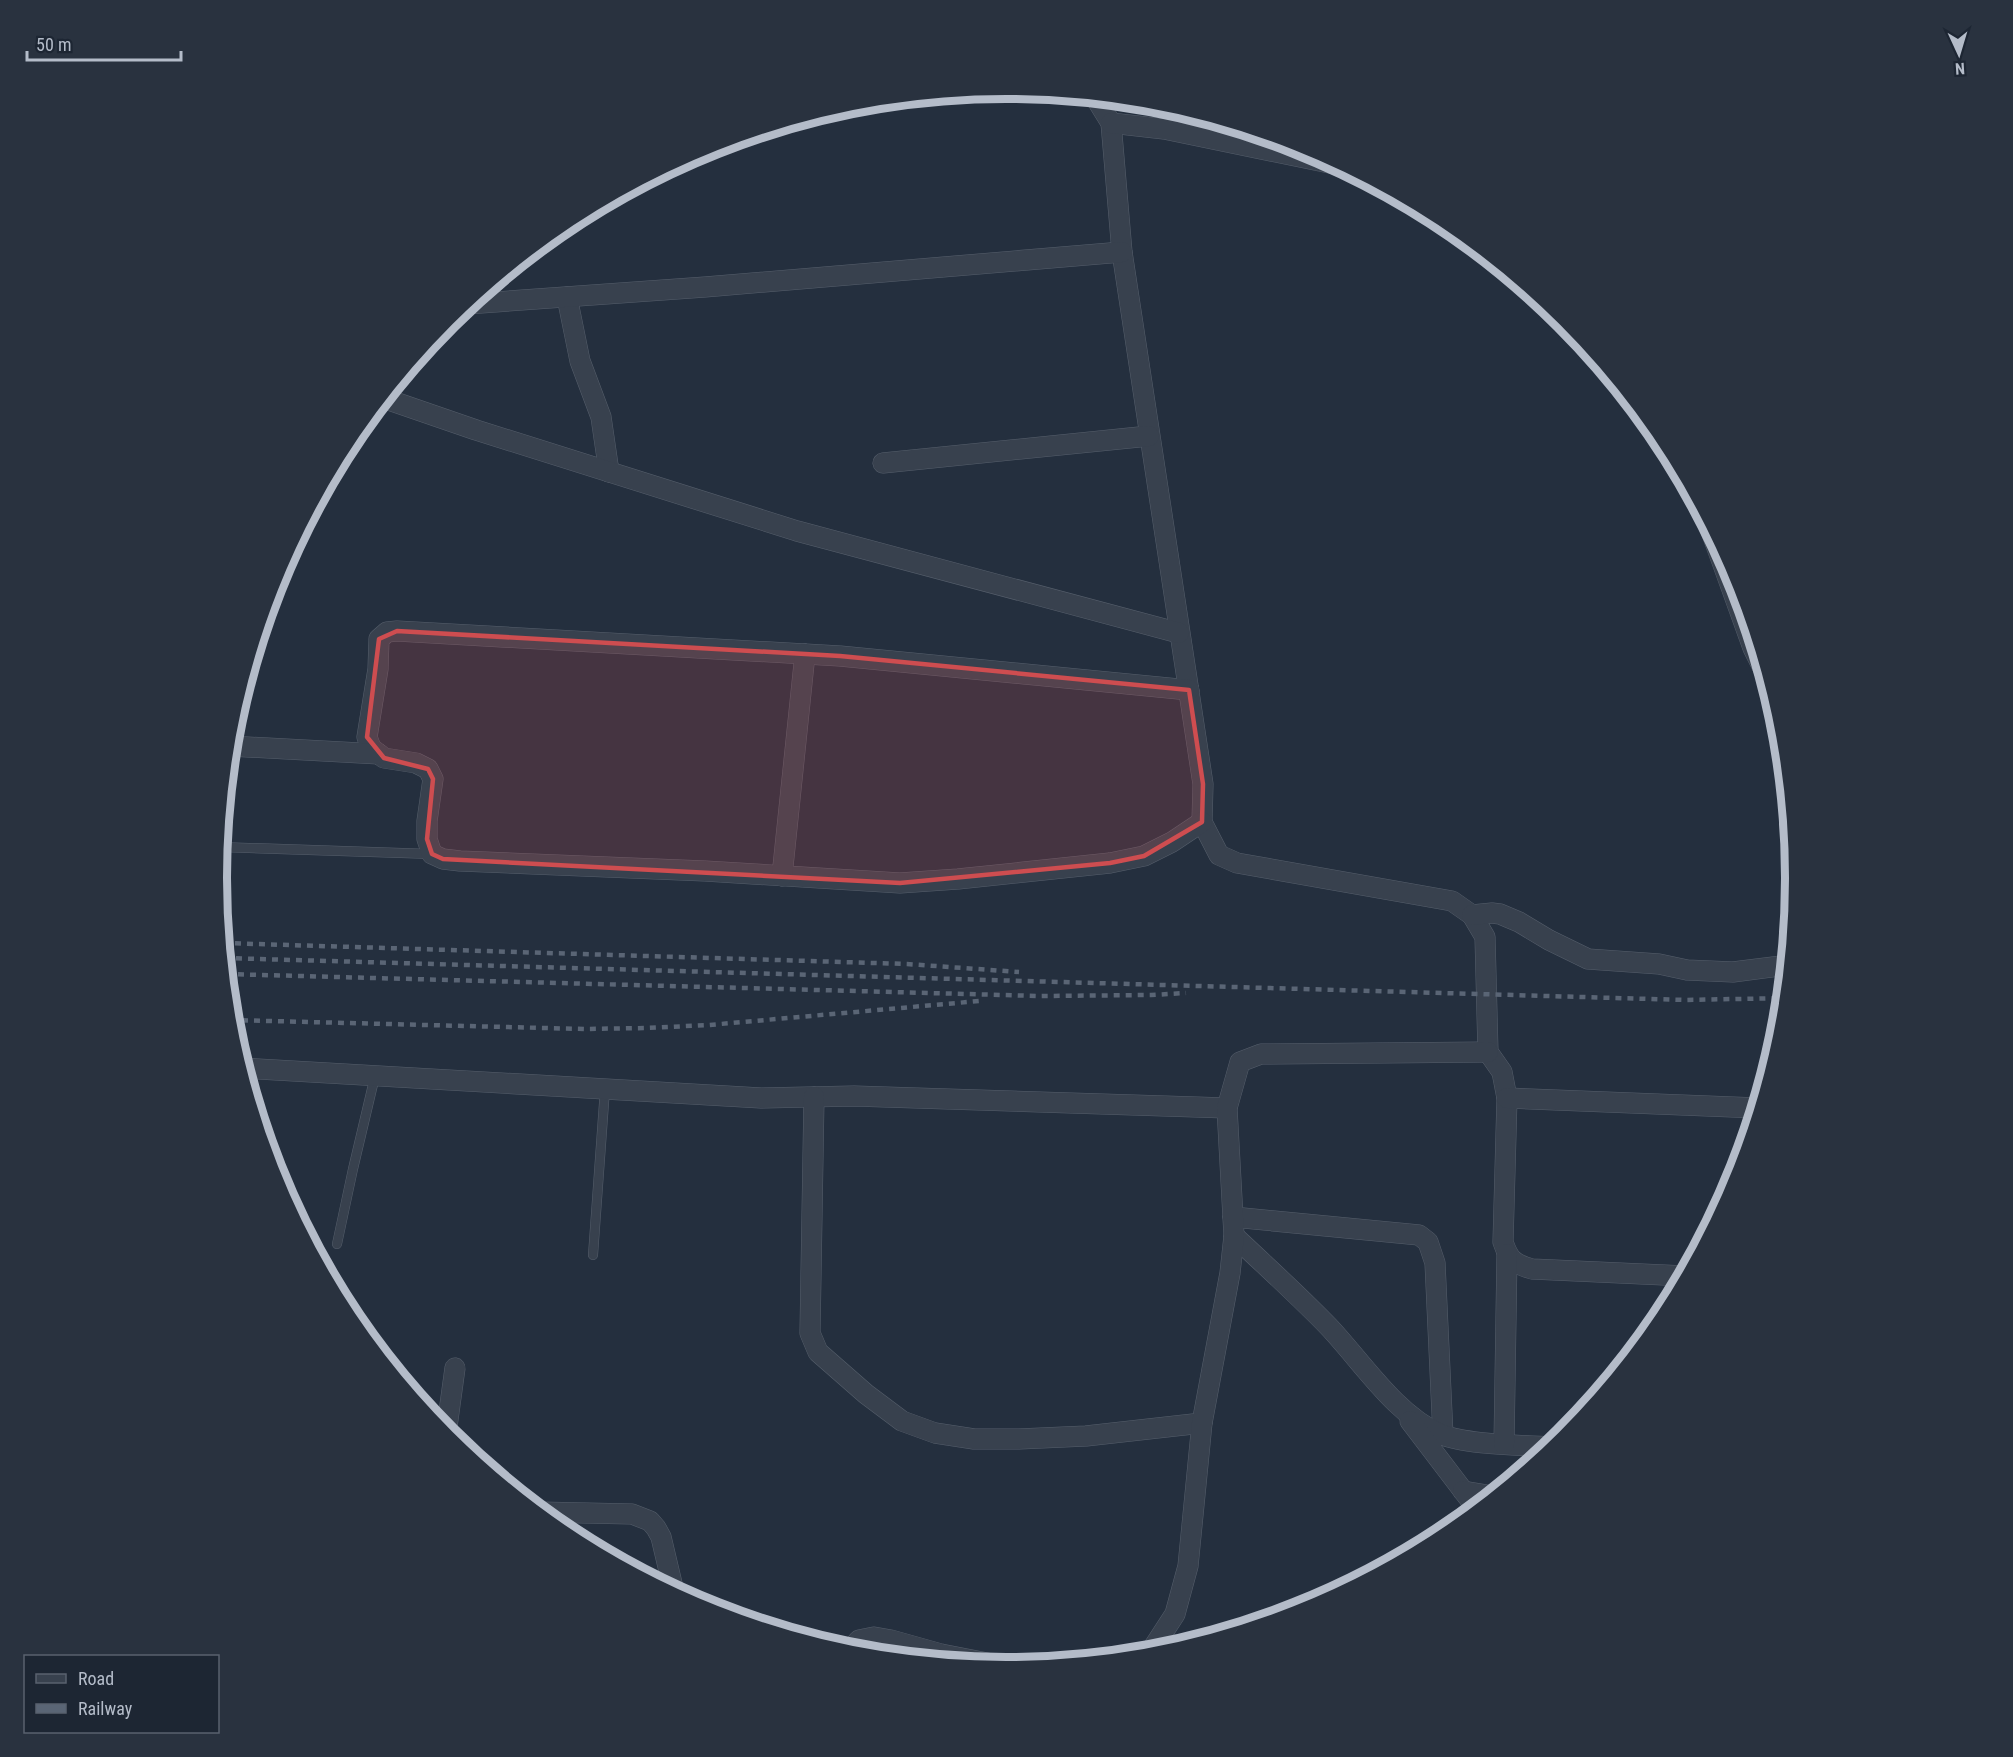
<svg xmlns="http://www.w3.org/2000/svg" width="2013" height="1757" viewBox="0 0 2013 1757" font-family="'Roboto Condensed',sans-serif">
	<rect width="100%" height="100%" fill="#242f3e"/>
	<g fill="none" stroke-linecap="round" stroke-linejoin="round">
		<!-- service casing -->
		<g stroke="#565f6c" stroke-width="10">
			<g id="service">
				<polyline points="220,847 432,854"/>
				<polyline points="337,1244 353,1169 375,1076"/>
				<polyline points="593,1255 605,1089"/>
			</g>
		</g>
		<!-- minor casing -->
		<g stroke="#565f6c" stroke-width="21">
			<g id="minor">
				<path d="M1095 97 1111 123 1122 252 1203 784 1202 822 1219 855 1237 863 1452 901 1472 915 1485 937 1488 1052 1502 1072 1507 1098 1503 1242C1509 1260 1514 1264 1532 1269L1686 1276"/>
				<polyline points="1111,123 1164,129 1339,165"/>
				<polyline points="567,297 580,361 601,417 609,472"/>
				<polyline points="467,304 705,287 1122,252"/>
				<polyline points="383,398 476,430 797,531 1179,633"/>
				<polyline points="883,463 1149,436"/>
				<polyline points="1707,520 1753,648 1766,674"/>
				<polyline points="1189,690 840,656 397,631 387,632 379,639 378,669 367,737 371,748 384,758 416,763 428,769 433,779 427,821 427,839 432,854 443,859 460,861 705,871 900,883 958,879 1110,863 1144,856 1172,842 1202,822"/>
				<polyline points="230,746 379,754"/>
				<polyline points="782,876 805,654"/>
				<polyline points="1472,915 1492,913 1500,914 1519,922 1549,940 1588,959 1659,964 1687,970 1733,972 1788,965"/>
				<polyline points="242,1068 761,1098 854,1096 1227,1108"/>
				<polyline points="814,1097 810,1333 818,1352 866,1394 902,1421 935,1433 974,1439 1019,1439 1086,1436 1202,1423"/>
				<polyline points="1507,1098 1758,1108"/>
				<polyline points="1233,1217 1419,1235 1428,1242 1435,1263 1443,1435"/>
				<path d="M1234 1236C1266 1266 1299 1296 1329 1327 1362 1362 1396 1415 1440 1434 1466 1445 1523 1445 1553 1447"/>
				<polyline points="1410,1421 1477,1509"/>
				<polyline points="446,1434 455,1368"/>
				<polyline points="1504,1444 1507,1254"/>
				<polyline points="1463,1491 1493,1496"/>
				<polyline points="539,1512 632,1514 650,1521 656,1528 661,1537 674,1592"/>
				<polyline points="849,1652 859,1640 874,1637 891,1640 941,1654 1013,1668"/>
				<polyline points="1149,1654 1175,1614 1188,1566 1202,1423 1230,1273 1234,1236 1227,1108 1240,1062 1261,1054 1488,1052"/>
			</g>
		</g>
		<!-- service -->
		<use href="#service" stroke="#38414e" stroke-width="9"/>
		<!-- minor -->
		<use href="#minor" stroke="#38414e" stroke-width="20"/>
		<!-- rail -->
		<g stroke="#5a6575" stroke-width="4.5" stroke-dasharray="6 6" stroke-linecap="butt">
			<polyline points="223,943 907,964 1019,972"/>
			<polyline points="224,958 1686,1000 1785,998"/>
			<polyline points="226,974 1040,996 1151,995 1186,993"/>
			<polyline points="230,1020 584,1029 647,1028 709,1025 979,1001"/>
		</g>
	</g>
	<!-- marked area -->
	<path fill="#ce4d50" fill-opacity="0.2" stroke="#ce4d50" stroke-width="4.5" stroke-linejoin="round" d="M397 631 840 656 1189 690 1203 784 1202 822 1144 856 1110 863 900 883 443 859 432 854 427 839 433 779 428 769 384 758 367 737 379 639Z"/>
	<!-- crop -->
	<path d="M0 0H2013V1757H0ZM227 878a779 779 0 1 1 1558 0a779 779 0 1 1-1558 0Z" fill="#29323f" fill-rule="evenodd"/>
	<path fill="none" stroke="#b4bcc9" stroke-width="8" d="M227 878a779 779 0 1 1 1558 0a779 779 0 1 1-1558 0Z"/>
	<!-- legend -->
	<rect x="24" y="1655" width="195" height="78" fill="#1d2633" stroke="#59626f" stroke-width="1.5"/>
	<rect x="36" y="1674" width="30" height="9" fill="#38414e" stroke="#59626f" stroke-width="1.5"/>
	<text x="78" y="1685" font-size="18" fill="#b4bcc9">Road</text>
	<rect x="36" y="1704" width="30" height="9" fill="#5a6575" stroke="#59626f" stroke-width="1.5"/>
	<text x="78" y="1715" font-size="18" fill="#b4bcc9">Railway</text>
	<!-- north arrow -->
	<g transform="translate(1959 54) rotate(176)" stroke="#1d2633" stroke-width="4.5" paint-order="stroke">
	<path d="M0-4.5L10 22L0 15L-10 22Z" fill="#b4bcc9"/>
	<text y="-9" font-size="16" font-weight="bold" text-anchor="middle" fill="#b4bcc9">N</text>
	</g>
	<!-- scale -->
	<path d="M27 51v9h154v-9" fill="none" stroke="#b4bcc9" stroke-width="3"/>
	<text x="36" y="51" font-size="18" fill="#b4bcc9" stroke="#1d2633" stroke-width="4.5" paint-order="stroke">50 m</text>
</svg>
